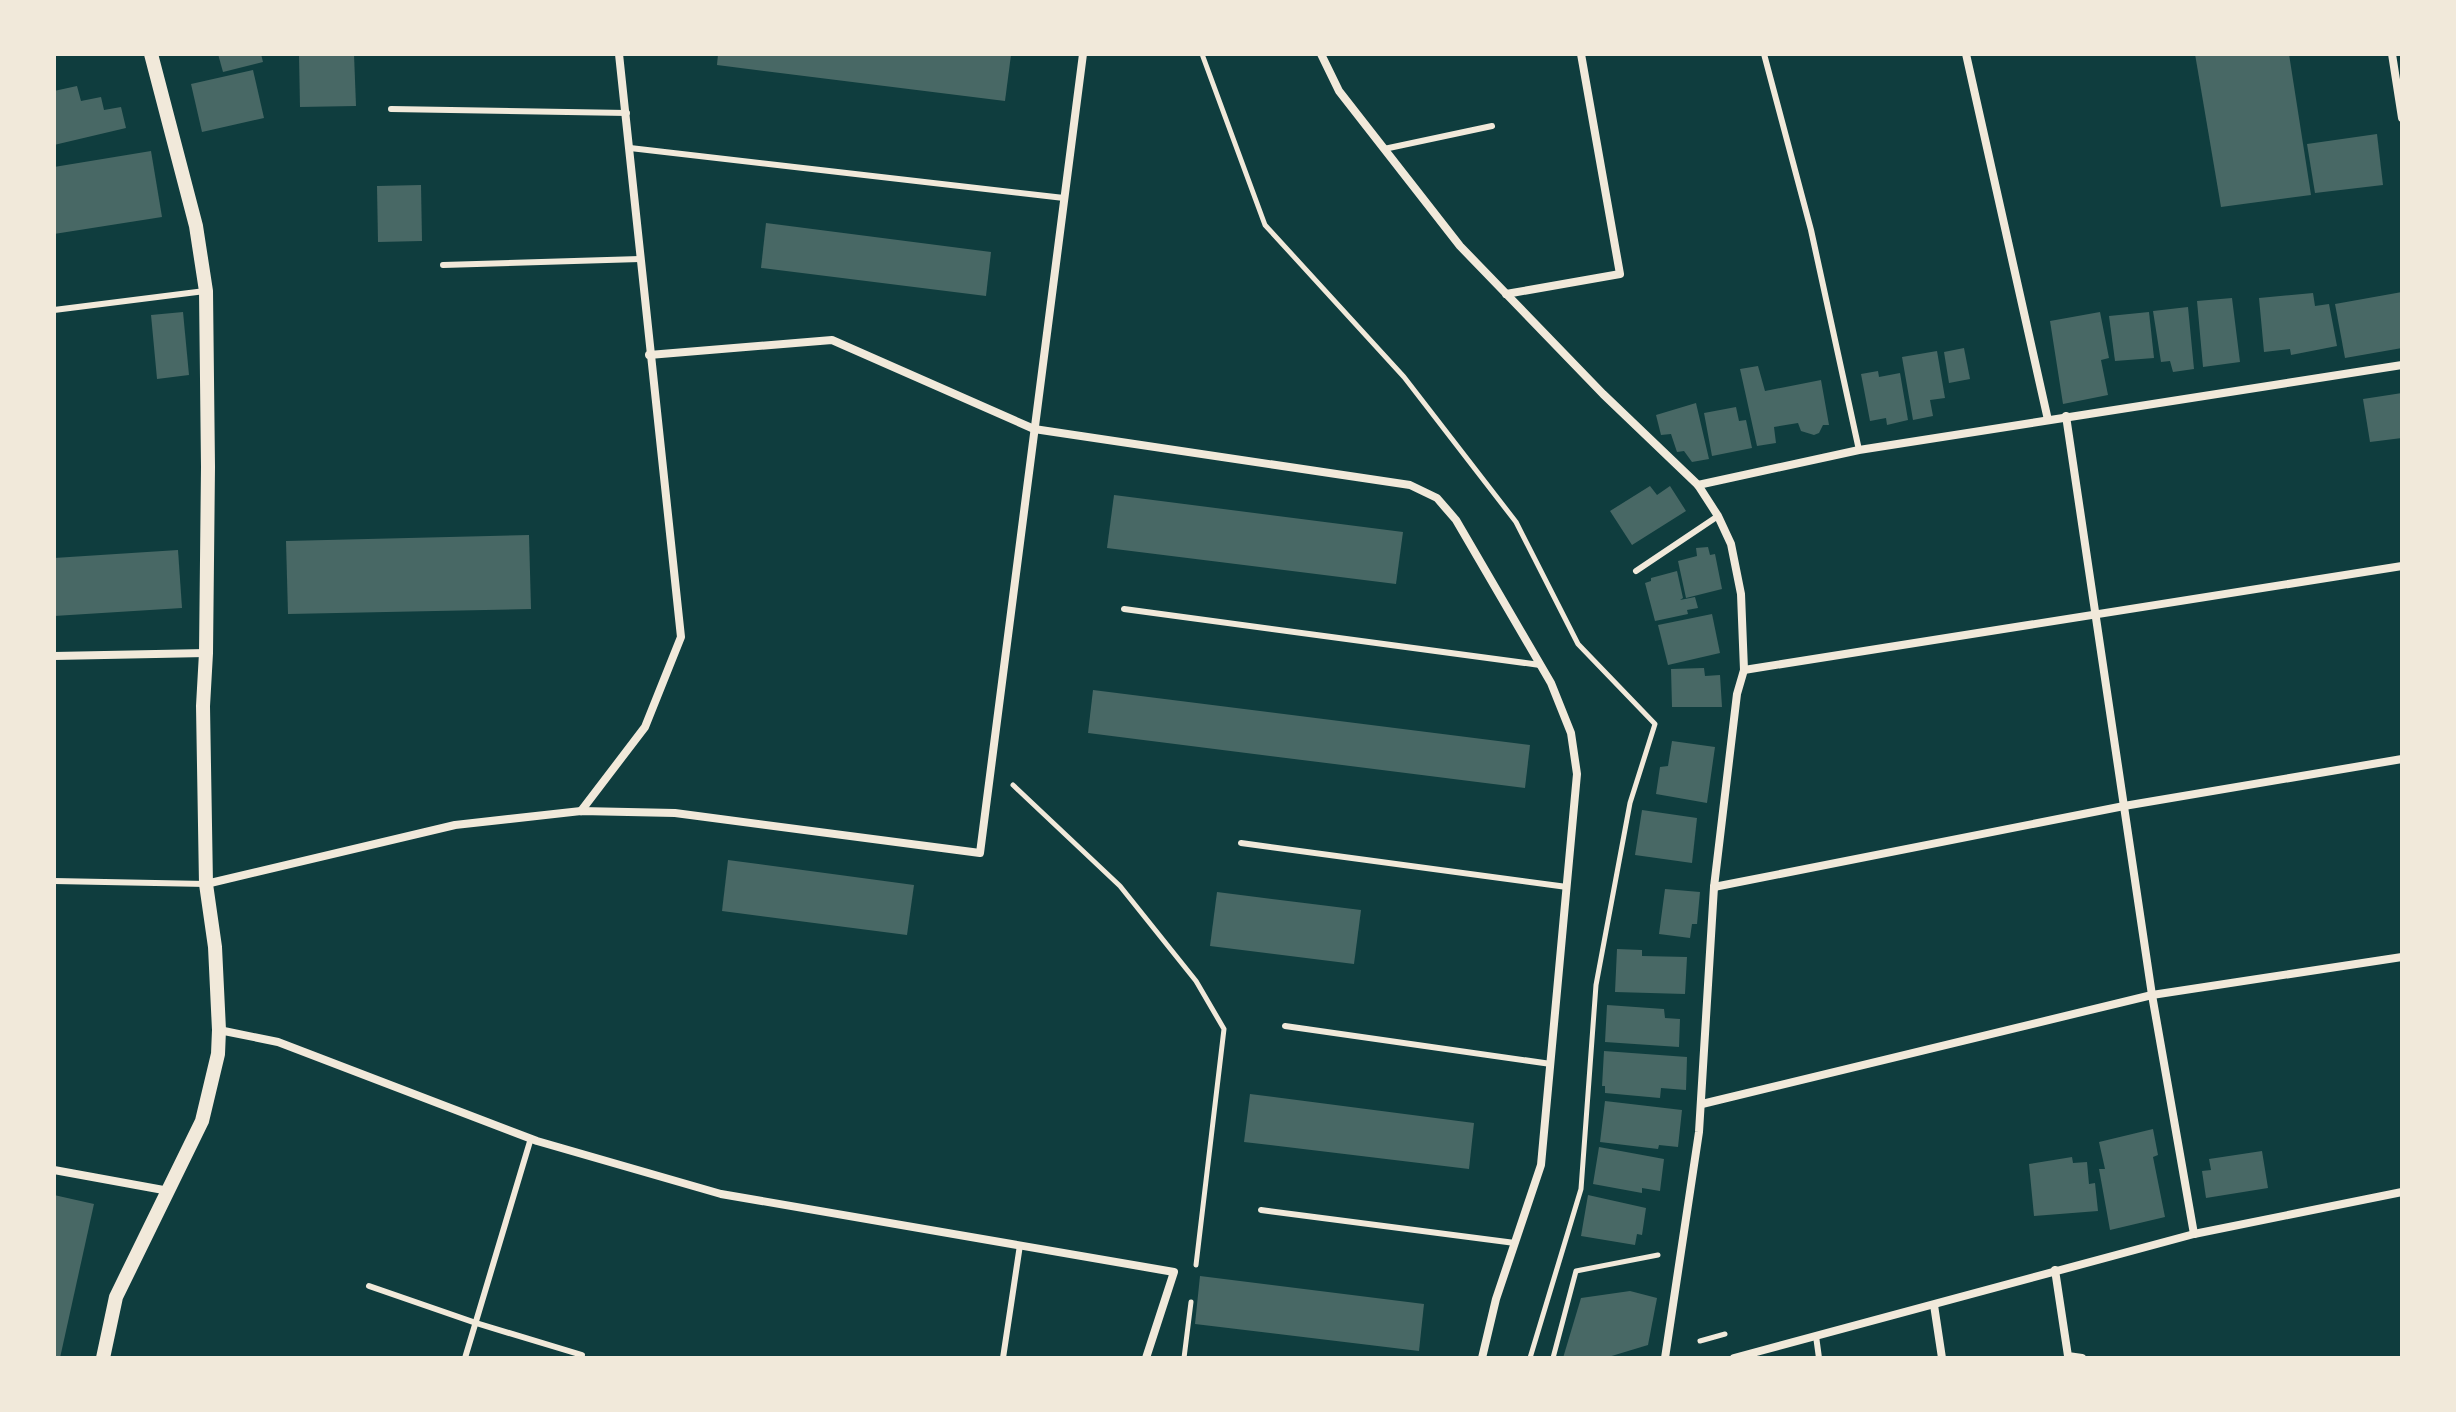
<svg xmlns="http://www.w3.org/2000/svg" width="2456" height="1412" viewBox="0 0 2456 1412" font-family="Ubuntu,sans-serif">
	<rect width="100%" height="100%" fill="#0f3d3e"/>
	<!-- building -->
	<g fill="#486865">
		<polygon points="218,54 261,54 263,62 223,72"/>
		<polygon points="299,54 354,54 356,106 300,107"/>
		<polygon points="718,54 1006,54 1011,55 1005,101 717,65"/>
		<polygon points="2195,54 2289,54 2311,195 2221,207"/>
		<polygon points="253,70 264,118 202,132 191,84"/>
		<polygon points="77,86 81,101 101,97 104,110 121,107 126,128 54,145 54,91"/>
		<polygon points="2377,134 2383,185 2315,193 2307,144"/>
		<polygon points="151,151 162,217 54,234 54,167"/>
		<polygon points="421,185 422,241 378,242 377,186"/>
		<polygon points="766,223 991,252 986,296 761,268"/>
		<polygon points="2402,292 2402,348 2345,358 2335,304"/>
		<polygon points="2313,293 2315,306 2329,304 2337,346 2291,355 2290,349 2264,352 2259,298"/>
		<polygon points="2232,298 2240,362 2203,367 2197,301"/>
		<polygon points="2188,307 2194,369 2173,372 2170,361 2161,362 2153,311"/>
		<polygon points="183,312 189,375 157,379 151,315"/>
		<polygon points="2100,312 2109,358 2101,360 2108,395 2063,404 2050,321"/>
		<polygon points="2149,312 2154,358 2115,361 2109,316"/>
		<polygon points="1964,348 1970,379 1949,383 1944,352"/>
		<polygon points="1937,351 1945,398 1930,400 1933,416 1913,420 1902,357"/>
		<polygon points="1758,366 1765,391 1821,380 1829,425 1823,425 1819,433 1814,435 1801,431 1798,423 1774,427 1776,443 1757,446 1740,369"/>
		<polygon points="1878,371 1879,377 1900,373 1908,420 1887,425 1886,418 1870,421 1861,374"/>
		<polygon points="2402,393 2402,438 2370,442 2363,399"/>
		<polygon points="1696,403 1709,459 1692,462 1684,451 1677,452 1671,434 1661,435 1656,415"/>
		<polygon points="1736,407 1739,421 1746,420 1752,448 1712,456 1704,413"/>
		<polygon points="1650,486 1657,495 1670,486 1686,511 1632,545 1610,511"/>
		<polygon points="1114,495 1403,532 1396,584 1107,548"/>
		<polygon points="529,535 531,609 288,614 286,541"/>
		<polygon points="1708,547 1710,555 1715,554 1722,589 1686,598 1678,561 1697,556 1696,548"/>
		<polygon points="178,550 182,608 54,616 54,558"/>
		<polygon points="1677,571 1683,598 1680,600 1695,597 1698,608 1687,610 1688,614 1655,621 1645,583 1651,581 1651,578"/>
		<polygon points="1712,614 1720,653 1668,665 1658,625"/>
		<polygon points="1704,668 1705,676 1720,675 1722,707 1672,707 1671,669"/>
		<polygon points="1093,690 1530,745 1525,788 1088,733"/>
		<polygon points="1672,741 1715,747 1707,803 1656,794 1660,767 1668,766"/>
		<polygon points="1642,810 1697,818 1692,863 1635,855"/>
		<polygon points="728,860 914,885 907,935 722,911"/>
		<polygon points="1665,889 1700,892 1697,924 1692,924 1690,938 1659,934"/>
		<polygon points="1217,892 1361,910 1354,964 1210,946"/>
		<polygon points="1617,949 1642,950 1642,956 1687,957 1685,994 1615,992"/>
		<polygon points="1607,1005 1664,1009 1665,1018 1680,1019 1679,1047 1605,1042"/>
		<polygon points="1604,1051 1687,1057 1686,1090 1661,1088 1660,1098 1605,1093 1605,1086 1602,1086"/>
		<polygon points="1250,1094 1474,1123 1469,1169 1244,1142"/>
		<polygon points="1605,1101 1682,1110 1678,1147 1659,1145 1658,1149 1600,1142"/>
		<polygon points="2153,1129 2158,1155 2153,1157 2165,1217 2110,1230 2099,1169 2105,1169 2099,1142"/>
		<polygon points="1599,1147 1664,1159 1660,1191 1642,1188 1642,1193 1593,1184"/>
		<polygon points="2262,1151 2268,1188 2206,1198 2202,1171 2211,1170 2209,1159"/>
		<polygon points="2072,1157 2073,1163 2087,1162 2089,1184 2095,1183 2098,1211 2034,1216 2029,1164"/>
		<polygon points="54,1195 94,1204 60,1358 54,1358"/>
		<polygon points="1588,1195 1646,1208 1642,1235 1637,1234 1635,1245 1581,1236"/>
		<polygon points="1200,1276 1424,1304 1419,1351 1195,1324"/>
		<polygon points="1630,1291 1657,1298 1648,1345 1605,1358 1563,1358 1581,1298"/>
	</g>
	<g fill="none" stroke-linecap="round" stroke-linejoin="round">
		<!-- path -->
		<g stroke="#f1e9da" stroke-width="5">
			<polyline points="1202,54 1265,225 1404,377 1516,522 1578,644 1655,724 1630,803 1596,985 1581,1189 1530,1358"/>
			<polyline points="1013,785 1120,886 1196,981 1224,1029 1196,1265"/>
			<polyline points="1700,1341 1725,1334"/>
			<polyline points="1184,1358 1191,1302"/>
			<polyline points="1553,1358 1576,1271 1658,1255"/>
		</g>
		<!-- service -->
		<g stroke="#f1e9da" stroke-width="6">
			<polyline points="1764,54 1811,230 1859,450"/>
			<polyline points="391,109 627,113"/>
			<polyline points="630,148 1064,198"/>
			<polyline points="1384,149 1492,126"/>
			<polyline points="443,265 640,259"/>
			<polyline points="54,310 205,291"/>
			<polyline points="1636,571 1718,516"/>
			<polyline points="1124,609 1540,665"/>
			<polyline points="1241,843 1567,887"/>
			<polyline points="54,881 206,884"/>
			<polyline points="1285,1026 1551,1064"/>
			<polyline points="1261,1210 1515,1243"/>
			<polyline points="369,1286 476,1323 582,1355"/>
			<polyline points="1816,1336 1819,1358"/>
			<polyline points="465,1358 531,1138"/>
			<polyline points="1003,1358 1020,1245"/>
		</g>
		<!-- minor -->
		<g stroke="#f1e9da" stroke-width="8">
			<polyline points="1321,54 1339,91 1460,246 1603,394 1698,485 1718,516 1731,544 1741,594 1744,670 1737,694 1714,887 1699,1132 1665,1358"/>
			<polyline points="1966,54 2048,420"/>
			<polyline points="2392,54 2402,118"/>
			<polyline points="1506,294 1620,274 1581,54"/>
			<polyline points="649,355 832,340 1034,429 1410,485 1437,498 1456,520 1551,683 1571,733 1577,774 1541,1165 1496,1299 1482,1358"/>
			<polyline points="2066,416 2152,995 2194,1234"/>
			<polyline points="1698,485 1859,450 2402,365"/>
			<polyline points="54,656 206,653"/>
			<polyline points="1744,670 2402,566"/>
			<polyline points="581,811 645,727 681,637 619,54"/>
			<polyline points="206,884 455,825 581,811 675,813 980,853 1083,54"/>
			<polyline points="1714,887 2124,806 2402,759"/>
			<polyline points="219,1030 278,1042 537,1141 721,1194 1174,1272 1146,1358"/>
			<polyline points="1702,1104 2152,995 2402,957"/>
			<polyline points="54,1170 169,1191"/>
			<polyline points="2055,1270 2068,1356 2082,1358"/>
			<polyline points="1934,1305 1942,1358"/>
			<polyline points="1734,1358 2194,1234 2402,1192"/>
		</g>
		<!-- tertiary -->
		<polyline stroke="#f1e9da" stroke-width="14" points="103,1358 116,1297 202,1121 218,1054 219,1030 215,947 206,884 203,706 206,653 208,467 206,291 196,226 151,54"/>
	</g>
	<!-- border -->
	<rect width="2456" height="1412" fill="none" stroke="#f1e9da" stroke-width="112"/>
</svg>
